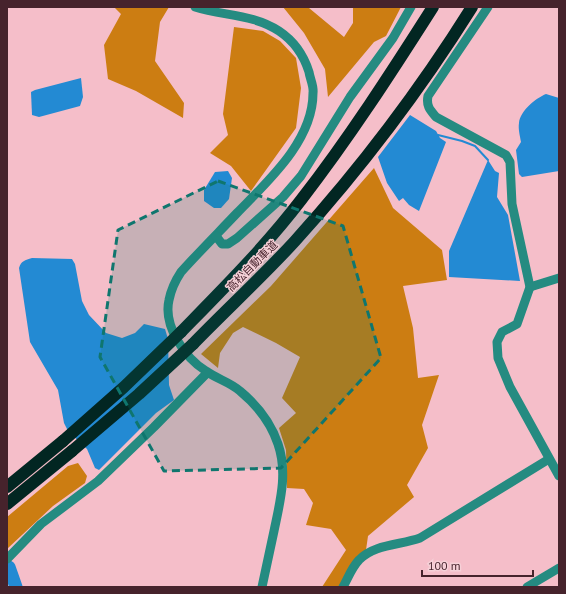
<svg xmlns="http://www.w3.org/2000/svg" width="566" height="594" viewBox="0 0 566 594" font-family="'PT Sans','Noto Sans JP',sans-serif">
	<rect width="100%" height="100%" fill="#f5bec9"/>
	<!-- forest -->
	<g fill="#cc7d12">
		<polygon points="114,7 169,7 160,22 155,61 184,103 183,118 136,91 108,79 104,45 121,14"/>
		<polygon points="283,7 309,8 344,37 353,23 353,7 401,7 386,36 374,42 328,97 325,69 304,33"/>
		<polygon points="234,27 263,31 280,41 296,58 301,88 296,128 251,191 231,166 210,153 228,135 223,114"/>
		<polygon points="374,168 393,208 442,250 447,280 403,286 413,328 418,378 439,375 422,425 428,448 407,485 414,497 368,536 366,550 340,587 322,587 346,550 331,529 306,525 313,503 304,489 287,488 286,450 279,428 296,413 282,398 300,357 276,343 243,327 233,333 220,353 218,368 201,354 271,286"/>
		<polygon points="78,463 87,476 85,483 53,506 7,549 7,517 68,466"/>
	</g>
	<!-- water -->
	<g fill="#238ad3">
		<polygon points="81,78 83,97 80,106 39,117 32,115 31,92 35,90"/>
		<path d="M546 94 559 98V171L522 177 519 174 516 150 521 142C520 136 518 129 519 123 520 111 536 98 546 94Z"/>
		<polygon points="410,115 436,131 440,138 446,142 419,211 409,205 403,198 399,201 387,183 378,157"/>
		<polygon points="488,160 495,171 499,173 497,197 508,215 520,281 449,277 449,251"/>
		<polygon points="228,171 232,178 229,199 221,208 214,208 204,201 204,190 215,172"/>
		<path d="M32 258 72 259 75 264 82 301 89 315 106 333 122 338 135 333 144 324 165 329 168 339 169 385 174 400 156 413 99 470 95 468 87 449 68 431 64 423 58 390 30 342 19 268C21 261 25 260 32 258Z"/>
	</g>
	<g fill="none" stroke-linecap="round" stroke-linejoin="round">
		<!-- stream -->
		<polyline stroke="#238ad3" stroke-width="2" points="438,135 462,141 475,146 488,160"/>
		<!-- river -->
		<polyline stroke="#238ad3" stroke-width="13" points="9,567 16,587"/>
		<!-- minor -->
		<g stroke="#258b81" stroke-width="9">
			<path d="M195 7C224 16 253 14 279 31 294 41 304 56 309 72 310 79 314 86 313 93 313 141 268 181 237 213 218 233 199 252 181 272 175 281 171 290 169 300 163 326 185 358 206 371 217 379 230 382 240 391 257 405 271 423 278 444 288 473 280 502 274 531 270 549 266 568 262 587"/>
			<path d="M488 7 428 96C426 106 430 110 436 117L506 155 510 162 512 204 530 287 517 324 502 332 497 342 498 358 510 387 559 476"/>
			<polyline points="216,236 222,244 228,244 237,238 283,197 301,176 350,97 393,38 411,7"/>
			<polyline points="530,287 559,278"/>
			<polyline points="7,559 41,524 98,481 154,427 207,373"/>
			<path d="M343 587C348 578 352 567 359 560 374 544 401 545 420 538L549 459"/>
			<polyline points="527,587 559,568"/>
		</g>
		<!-- highway -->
		<g stroke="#022622" stroke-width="12">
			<path d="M181 332C223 289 265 247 301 200 349 138 391 73 433 7"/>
			<path d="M193 344C227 309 263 276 295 241 361 168 420 90 472 7"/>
			<polyline points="7,487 63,441"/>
			<polyline points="7,504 72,451"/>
		</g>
		<!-- highway-bridge -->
		<g stroke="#022622" stroke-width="12">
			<polyline points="63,441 124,387 181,332"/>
			<polyline points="72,451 139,394 193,344"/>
		</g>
	</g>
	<!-- marked area -->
	<path fill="#0f766e" fill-opacity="0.2" stroke="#0f766e" stroke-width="3" stroke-dasharray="8 5" stroke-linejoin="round" d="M218 181 343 226 381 358 281 468 164 471 100 357 118 230Z"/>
	<g text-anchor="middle" stroke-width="3" stroke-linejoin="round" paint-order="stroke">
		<!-- street labels -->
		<g font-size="11" fill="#46232c" stroke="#f6d1d8">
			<text transform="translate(252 266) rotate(-45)" y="4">高松自動車道</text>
		</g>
	</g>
	<!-- border -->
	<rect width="566" height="594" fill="none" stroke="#46232c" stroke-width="16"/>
	<!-- scale -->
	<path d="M422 570v6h111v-6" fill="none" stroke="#46232c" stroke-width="2"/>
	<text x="428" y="570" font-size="12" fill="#46232c" stroke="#f6d1d8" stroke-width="3" paint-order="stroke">100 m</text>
</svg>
